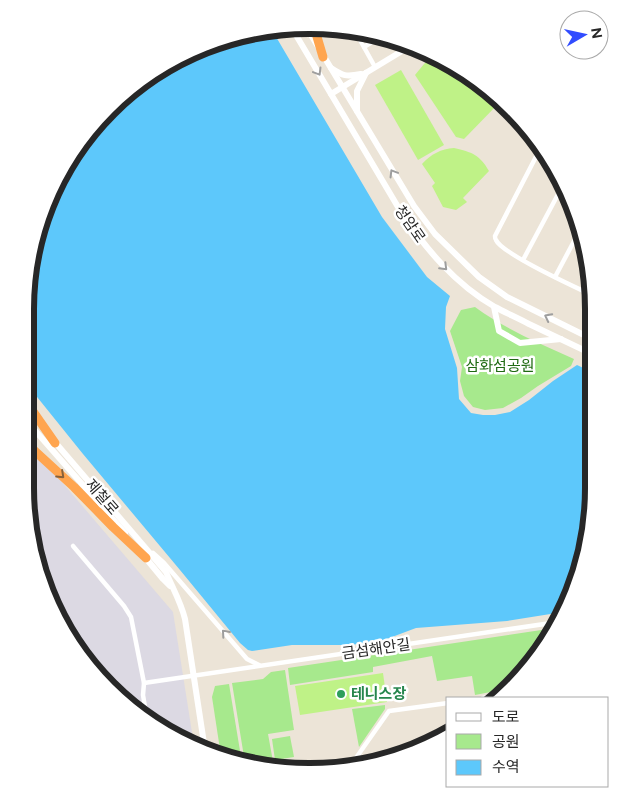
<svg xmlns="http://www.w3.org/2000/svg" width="619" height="797" viewBox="0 0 619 797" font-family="Figtree,'Noto Sans KR',sans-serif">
	<rect width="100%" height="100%" fill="#ece4d7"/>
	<!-- industrial -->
	<polygon fill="#dcd9e3" points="25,439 173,612 194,745 168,734 109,689 63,630 35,561 25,488"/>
	<!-- green -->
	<g fill="#a7e98d">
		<path d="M475 307C505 329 540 344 574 359L571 366 538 386 521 398 503 408 485 410 473 407 464 396 460 381 462 367 450 331 461 310Z"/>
		<polygon points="548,629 552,634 546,645 501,690 475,695 472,676 437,681 432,656 373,667 373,672 290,685 288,668"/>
		<polygon points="285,670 294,730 268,734 274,767 245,763 232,683 263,679 271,672"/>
		<polygon points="229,684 242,763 236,762 221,756 212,697 215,686"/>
		<polygon points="385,705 385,709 359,747 352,709"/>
		<polygon points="290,736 294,757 275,760 272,739"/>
	</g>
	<!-- pitch -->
	<g fill="#bff287">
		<polygon points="431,58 468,73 498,104 464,139 456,137 415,75 424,64"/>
		<polygon points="401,70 444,145 418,160 375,85"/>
		<path d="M454 148C472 152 480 155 489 171L463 198 467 202 456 210 443 207 432 186 435 183 422 164C431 154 441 149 454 148Z"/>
		<polygon points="383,673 387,702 300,715 295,686"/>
	</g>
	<!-- water -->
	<polygon fill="#5dc8fb" points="254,30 272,30 382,217 427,277 450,296 446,307 445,329 457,368 459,399 471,413 483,415 495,415 510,412 529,400 553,381 577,365 592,372 592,525 579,579 563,612 507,621 416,628 384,640 351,645 292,645 252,651 248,650 240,643 180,570 83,454 25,382 26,291 40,218 84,136 152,73"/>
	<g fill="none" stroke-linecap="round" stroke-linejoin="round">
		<!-- street -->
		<g stroke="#fff" stroke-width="4.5">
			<polyline points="355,31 375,67"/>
			<polyline points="364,47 380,37"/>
			<path d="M541 147 495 236C495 238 495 239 496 240 502 254 575 287 592 295"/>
			<polyline points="523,260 563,185"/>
			<polyline points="555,277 581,228"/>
			<polyline points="587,293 592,284"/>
			<polyline points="73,546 124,606 131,617 144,683 143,695 147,719"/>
			<polyline points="153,553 164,563 247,659 259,665"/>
			<polyline points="144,683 558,622"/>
			<polyline points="483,698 495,696"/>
			<polyline points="351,765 389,711 448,703"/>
		</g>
		<!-- secondary -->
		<g stroke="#fff" stroke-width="6">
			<path d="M293 30 401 212C426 249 455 284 495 307 506 313 518 318 529 324 550 334 571 344 592 354"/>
			<polyline points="308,30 414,206 435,234 479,277 507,297 592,339"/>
			<path d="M331 68C343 76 346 77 361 74"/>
			<polyline points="331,94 407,48"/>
			<polyline points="357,111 357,91 366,73"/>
			<polyline points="494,307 499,331 520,343 561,339"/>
			<polyline points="25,419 125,533"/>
			<path d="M54 441 166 572C172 587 181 602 185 619L205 750"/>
			<polyline points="144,556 163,579 170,586"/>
		</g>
		<!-- highway -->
		<g stroke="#ffa54f" stroke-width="9">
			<polyline points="315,30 323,57"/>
			<polyline points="25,400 55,443"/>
			<polyline points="25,442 74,487 113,527 146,558"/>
		</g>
	</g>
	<!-- one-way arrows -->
	<defs><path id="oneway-chevron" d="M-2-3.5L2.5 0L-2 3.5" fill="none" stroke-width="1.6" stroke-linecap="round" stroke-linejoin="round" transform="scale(1.25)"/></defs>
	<g stroke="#9e9e9e">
		<use href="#oneway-chevron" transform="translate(318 72) rotate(59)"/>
		<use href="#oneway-chevron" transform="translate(393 173) rotate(-121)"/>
		<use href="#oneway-chevron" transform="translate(444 267) rotate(45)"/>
		<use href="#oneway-chevron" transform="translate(548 317) rotate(-153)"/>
		<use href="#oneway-chevron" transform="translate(225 633) rotate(-131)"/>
	</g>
	<use stroke="#886039" href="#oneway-chevron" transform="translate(61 475) rotate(43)"/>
	<!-- markers -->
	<circle fill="#2e9e5b" stroke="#fff" stroke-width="2" cx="341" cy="694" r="5"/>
	<g text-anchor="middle" stroke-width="5" stroke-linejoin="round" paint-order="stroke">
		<!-- street labels -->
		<g font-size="15" fill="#272727" stroke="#fff">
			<text transform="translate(410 224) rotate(55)" y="5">청암로</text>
			<text transform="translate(102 497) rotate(49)" y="5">제철로</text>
			<text transform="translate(376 649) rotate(-8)" y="5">금섬해안길</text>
		</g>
		<!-- park labels -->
		<g font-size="15" fill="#1f6a12" stroke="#fff">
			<text x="500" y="371">삼화섬공원</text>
		</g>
		<!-- leisure labels -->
		<g font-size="15" font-weight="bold" fill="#27864d" stroke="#fff" text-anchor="start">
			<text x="351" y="699">테니스장</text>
		</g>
	</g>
	<!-- crop -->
	<path d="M0 0H619V797H0ZM309 34H310A275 275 0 0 1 585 309V488A275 275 0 0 1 310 763H309A275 275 0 0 1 34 488V309A275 275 0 0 1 309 34Z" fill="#fff" fill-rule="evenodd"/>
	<path fill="none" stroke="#272727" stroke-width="6" d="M309 34H310A275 275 0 0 1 585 309V488A275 275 0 0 1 310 763H309A275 275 0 0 1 34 488V309A275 275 0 0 1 309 34Z"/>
	<!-- legend -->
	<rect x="446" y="697" width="162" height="90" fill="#ffffff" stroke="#a9a9a9"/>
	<rect x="456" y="713" width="25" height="8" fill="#ffffff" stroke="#a9a9a9"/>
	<text x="492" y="722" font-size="15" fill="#272727">도로</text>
	<rect x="456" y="734" width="25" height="15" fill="#a7e98d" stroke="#a9a9a9"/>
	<text x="492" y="747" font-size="15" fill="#272727">공원</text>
	<rect x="456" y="760" width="25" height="15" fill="#5dc8fb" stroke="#a9a9a9"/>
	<text x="492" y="772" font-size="15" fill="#272727">수역</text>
	<!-- north arrow -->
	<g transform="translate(584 35) rotate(81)"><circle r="24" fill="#ffffff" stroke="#a9a9a9"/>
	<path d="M0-4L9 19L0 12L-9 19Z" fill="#314cff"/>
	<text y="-8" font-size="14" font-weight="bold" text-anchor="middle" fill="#272727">N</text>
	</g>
</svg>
